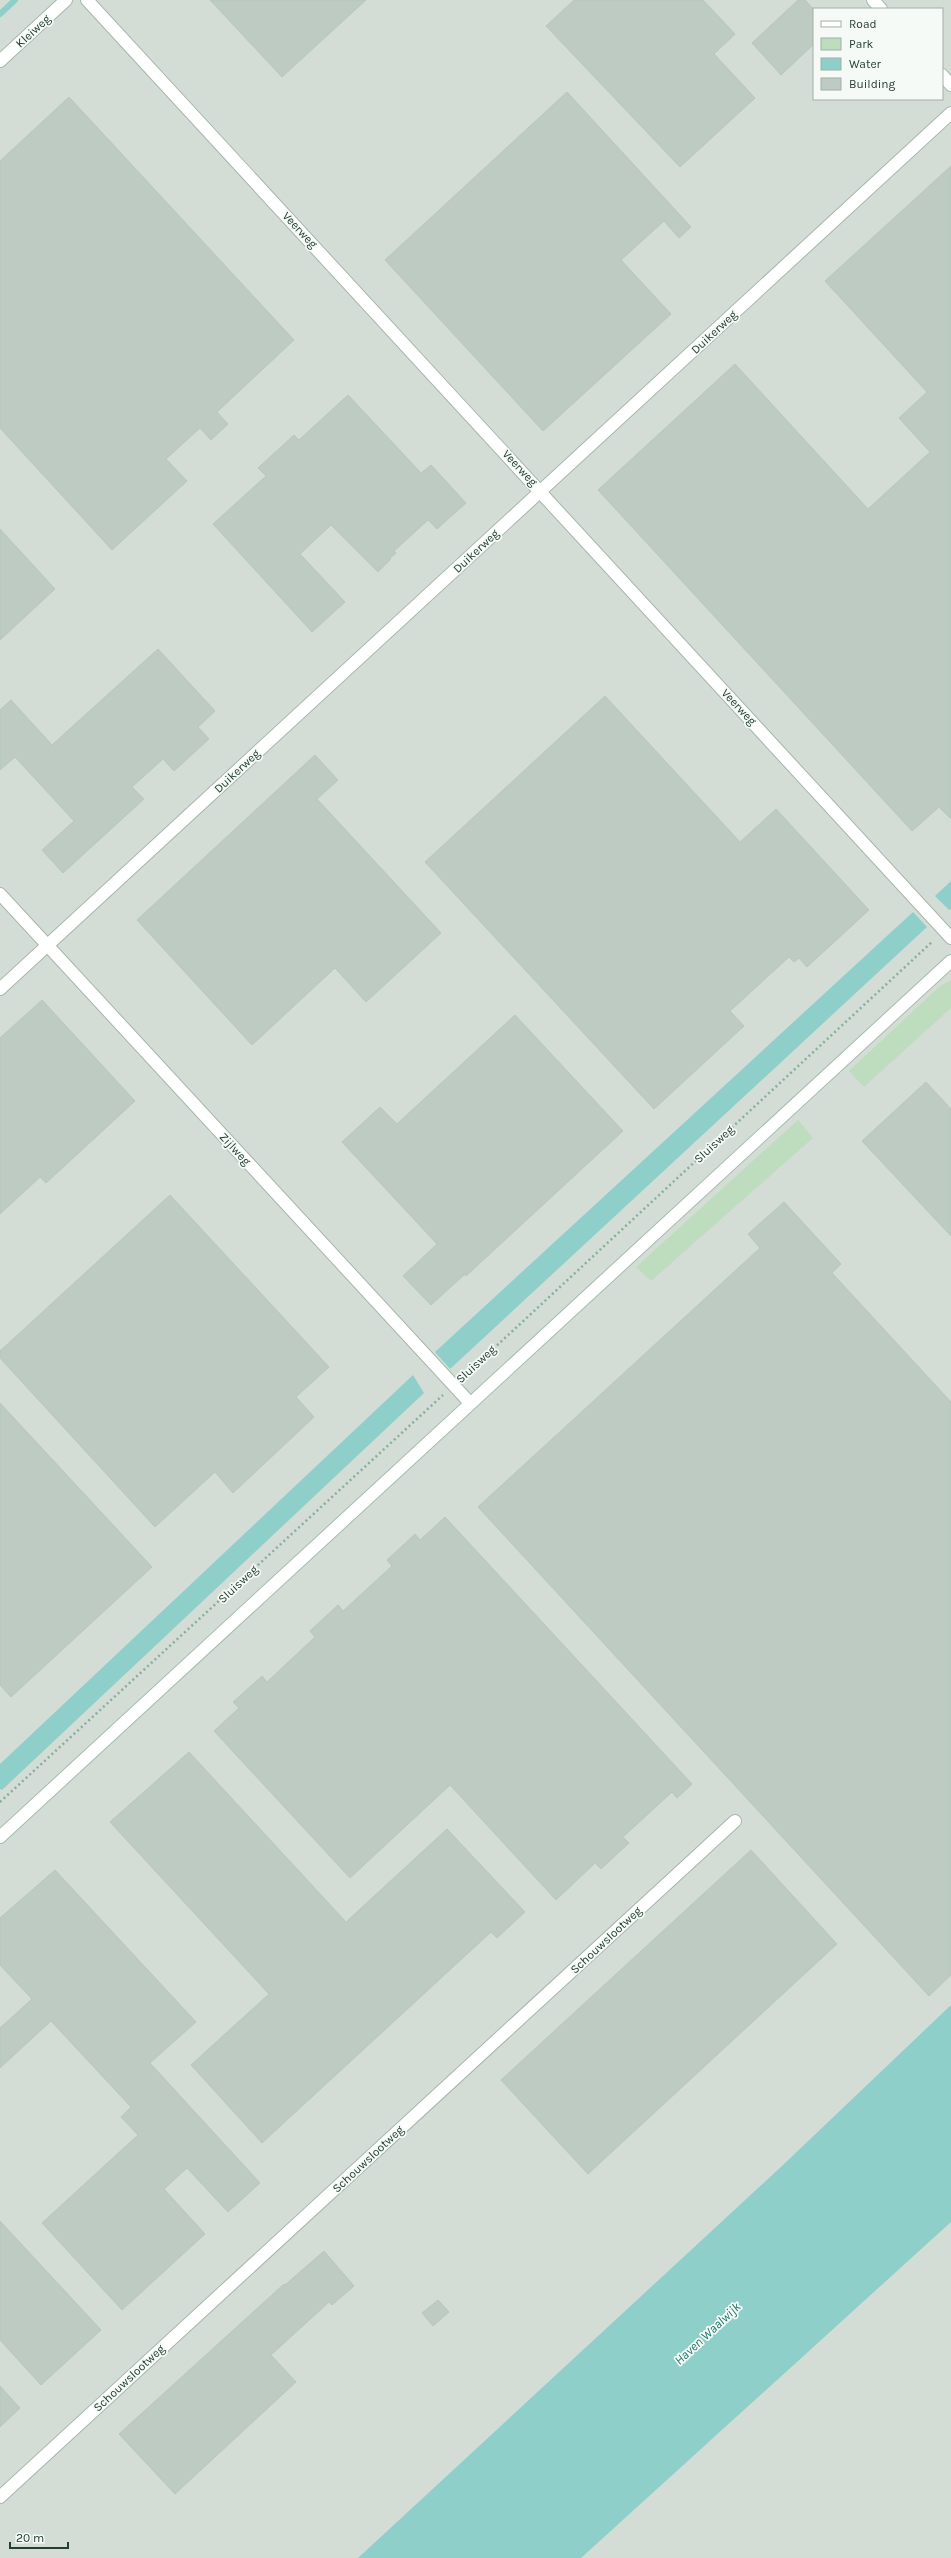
<svg xmlns="http://www.w3.org/2000/svg" width="951" height="2558" viewBox="0 0 951 2558" font-family="Karla,sans-serif">
	<rect width="100%" height="100%" fill="#e4ede7"/>
	<!-- built -->
	<path fill="#d3ddd6" fill-rule="evenodd" d="M0 0H951V2558H0ZM814 9H942V99H814Z"/>
	<!-- green -->
	<g fill="#beddbf">
		<polygon points="951,980 951,1008 864,1087 849,1071 940,986"/>
		<polygon points="798,1120 813,1138 651,1281 636,1267"/>
	</g>
	<!-- water -->
	<g fill="#8fcfc9">
		<polygon points="951,881 951,909 949,910 935,896"/>
		<polygon points="913,912 927,927 450,1369 435,1352"/>
		<polygon points="413,1375 424,1393 2,1790 0,1789 0,1764"/>
		<polygon points="951,2005 951,2222 581,2558 358,2558 783,2165"/>
	</g>
	<g fill="none" stroke-linecap="round" stroke-linejoin="round">
		<!-- stream -->
		<polyline stroke="#8fcfc9" stroke-width="6" points="0,14 15,0"/>
	</g>
	<!-- building -->
	<g fill="#bdcbc2" stroke="#b7c7bc">
		<polygon points="210,0 366,0 282,77"/>
		<polygon points="574,0 703,0 735,34 714,54 755,98 680,167 546,26"/>
		<polygon points="798,0 805,0 814,10 814,44 781,75 752,43"/>
		<polygon points="567,92 691,227 679,238 664,221 621,260 671,314 543,431 385,260"/>
		<polygon points="69,97 294,340 217,412 228,424 211,440 200,428 166,459 187,481 112,550 0,428 0,161"/>
		<polygon points="951,166 951,819 939,807 912,831 598,490 735,364 868,509 930,452 899,418 927,392 825,281"/>
		<polygon points="348,395 421,473 431,465 466,503 437,529 428,520 394,551 396,553 390,558 391,559 378,572 331,525 300,554 345,602 312,632 213,524 266,476 258,468 294,435 299,440"/>
		<polygon points="0,529 55,589 0,640"/>
		<polygon points="158,649 215,711 198,727 209,739 174,771 163,759 132,787 144,799 63,873 42,850 74,821 15,757 0,770 0,710 11,700 52,745"/>
		<polygon points="605,696 740,842 776,809 869,910 807,967 799,958 794,962 789,957 730,1011 744,1026 654,1109 425,862"/>
		<polygon points="315,755 338,780 317,799 441,933 366,1002 335,968 252,1045 137,920"/>
		<polygon points="42,1000 135,1101 46,1183 40,1177 0,1214 0,1038"/>
		<polygon points="515,1015 623,1131 466,1276 465,1274 431,1305 403,1276 437,1244 342,1142 380,1107 397,1124"/>
		<polygon points="926,1082 951,1109 951,1236 862,1141"/>
		<polygon points="170,1195 329,1367 296,1397 314,1417 233,1493 215,1472 155,1527 0,1358 0,1351"/>
		<polygon points="784,1202 841,1264 832,1273 951,1402 951,1975 929,1996 478,1507 760,1248 748,1234"/>
		<polygon points="0,1403 152,1567 11,1697 0,1685"/>
		<polygon points="445,1517 692,1784 677,1798 672,1792 623,1837 629,1843 601,1869 595,1863 556,1900 450,1785 350,1878 214,1731 239,1708 233,1702 262,1676 267,1682 315,1637 310,1631 338,1605 343,1611 392,1566 387,1560 415,1534 420,1540"/>
		<polygon points="189,1752 346,1922 447,1829 525,1912 497,1938 491,1932 262,2143 191,2065 269,1994 110,1822"/>
		<polygon points="751,1850 837,1944 588,2174 501,2080"/>
		<polygon points="55,1870 196,2022 150,2063 260,2183 228,2212 187,2168 164,2189 205,2234 122,2310 42,2223 138,2135 121,2117 131,2107 51,2021 0,2068 0,2028 32,1999 0,1965 0,1918"/>
		<polygon points="0,2221 101,2330 41,2385 0,2340"/>
		<polygon points="324,2251 354,2286 332,2305 329,2302 271,2355 296,2382 175,2494 119,2434 284,2284 285,2285"/>
		<polygon points="438,2300 449,2312 433,2326 422,2313"/>
		<polygon points="0,2386 20,2408 0,2427"/>
	</g>
	<g fill="none" stroke-linecap="round" stroke-linejoin="round">
		<!-- street casing -->
		<g stroke="#a7b5ad" stroke-width="14">
			<g id="street">
				<polyline points="87,0 951,938"/>
				<polyline points="0,61 66,0"/>
				<polyline points="0,894 470,1403"/>
				<polyline points="0,989 951,113"/>
				<polyline points="0,2497 735,1821"/>
			</g>
		</g>
		<!-- secondary casing -->
		<g stroke="#a6bbaf" stroke-width="14">
			<g id="secondary">
				<polyline points="873,0 881,9"/>
				<polyline points="942,75 951,85"/>
				<polyline points="0,1837 951,961"/>
			</g>
		</g>
		<!-- path -->
		<g stroke="#86af98" stroke-width="2.5" stroke-dasharray="2 3" stroke-linecap="butt">
			<polyline points="464,1376 933,941"/>
			<polyline points="0,1802 443,1395"/>
		</g>
		<!-- street -->
		<use href="#street" stroke="#fff" stroke-width="12"/>
		<!-- secondary -->
		<use href="#secondary" stroke="#fff" stroke-width="12"/>
	</g>
	<g text-anchor="middle" stroke-width="3.5" stroke-linejoin="round" paint-order="stroke">
		<!-- street labels -->
		<g font-size="12" fill="#243e31" stroke="#f5faf6">
			<text transform="translate(33 31) rotate(-43)" y="4">Kleiweg</text>
			<text transform="translate(300 230) rotate(47)" y="4">Veerweg</text>
			<text transform="translate(714 332) rotate(-43)" y="4">Duikerweg</text>
			<text transform="translate(520 468) rotate(47)" y="4">Veerweg</text>
			<text transform="translate(476 551) rotate(-43)" y="4">Duikerweg</text>
			<text transform="translate(739 707) rotate(47)" y="4">Veerweg</text>
			<text transform="translate(237 771) rotate(-43)" y="4">Duikerweg</text>
			<text transform="translate(714 1144) rotate(-43)" y="4">Sluisweg</text>
			<text transform="translate(235 1149) rotate(47)" y="4">Zijlweg</text>
			<text transform="translate(476 1364) rotate(-43)" y="4">Sluisweg</text>
			<text transform="translate(238 1584) rotate(-43)" y="4">Sluisweg</text>
			<text transform="translate(606 1940) rotate(-43)" y="4">Schouwslootweg</text>
			<text transform="translate(368 2159) rotate(-43)" y="4">Schouwslootweg</text>
			<text transform="translate(129 2378) rotate(-43)" y="4">Schouwslootweg</text>
		</g>
		<!-- water labels -->
		<g font-size="13" font-style="italic" fill="#217871" stroke="#f5faf6">
			<text transform="translate(707 2333) rotate(-43)" y="5">Haven Waalwijk</text>
		</g>
	</g>
	<!-- legend -->
	<rect x="813" y="8" width="130" height="92" fill="#f5faf6" stroke="#a1afa7"/>
	<rect x="821" y="21" width="20" height="6" fill="#ffffff" stroke="#a1afa7"/>
	<text x="849" y="28" font-size="12" fill="#243e31">Road</text>
	<rect x="821" y="38" width="20" height="12" fill="#beddbf" stroke="#a1afa7"/>
	<text x="849" y="48" font-size="12" fill="#243e31">Park</text>
	<rect x="821" y="58" width="20" height="12" fill="#8fcfc9" stroke="#a1afa7"/>
	<text x="849" y="68" font-size="12" fill="#243e31">Water</text>
	<rect x="821" y="78" width="20" height="12" fill="#bdcbc2" stroke="#a1afa7"/>
	<text x="849" y="88" font-size="12" fill="#243e31">Building</text>
	<!-- scale -->
	<path d="M10 2542v6h58v-6" fill="none" stroke="#243e31" stroke-width="2"/>
	<text x="16" y="2542" font-size="12" fill="#243e31" stroke="#f5faf6" stroke-width="3" paint-order="stroke">20 m</text>
</svg>
